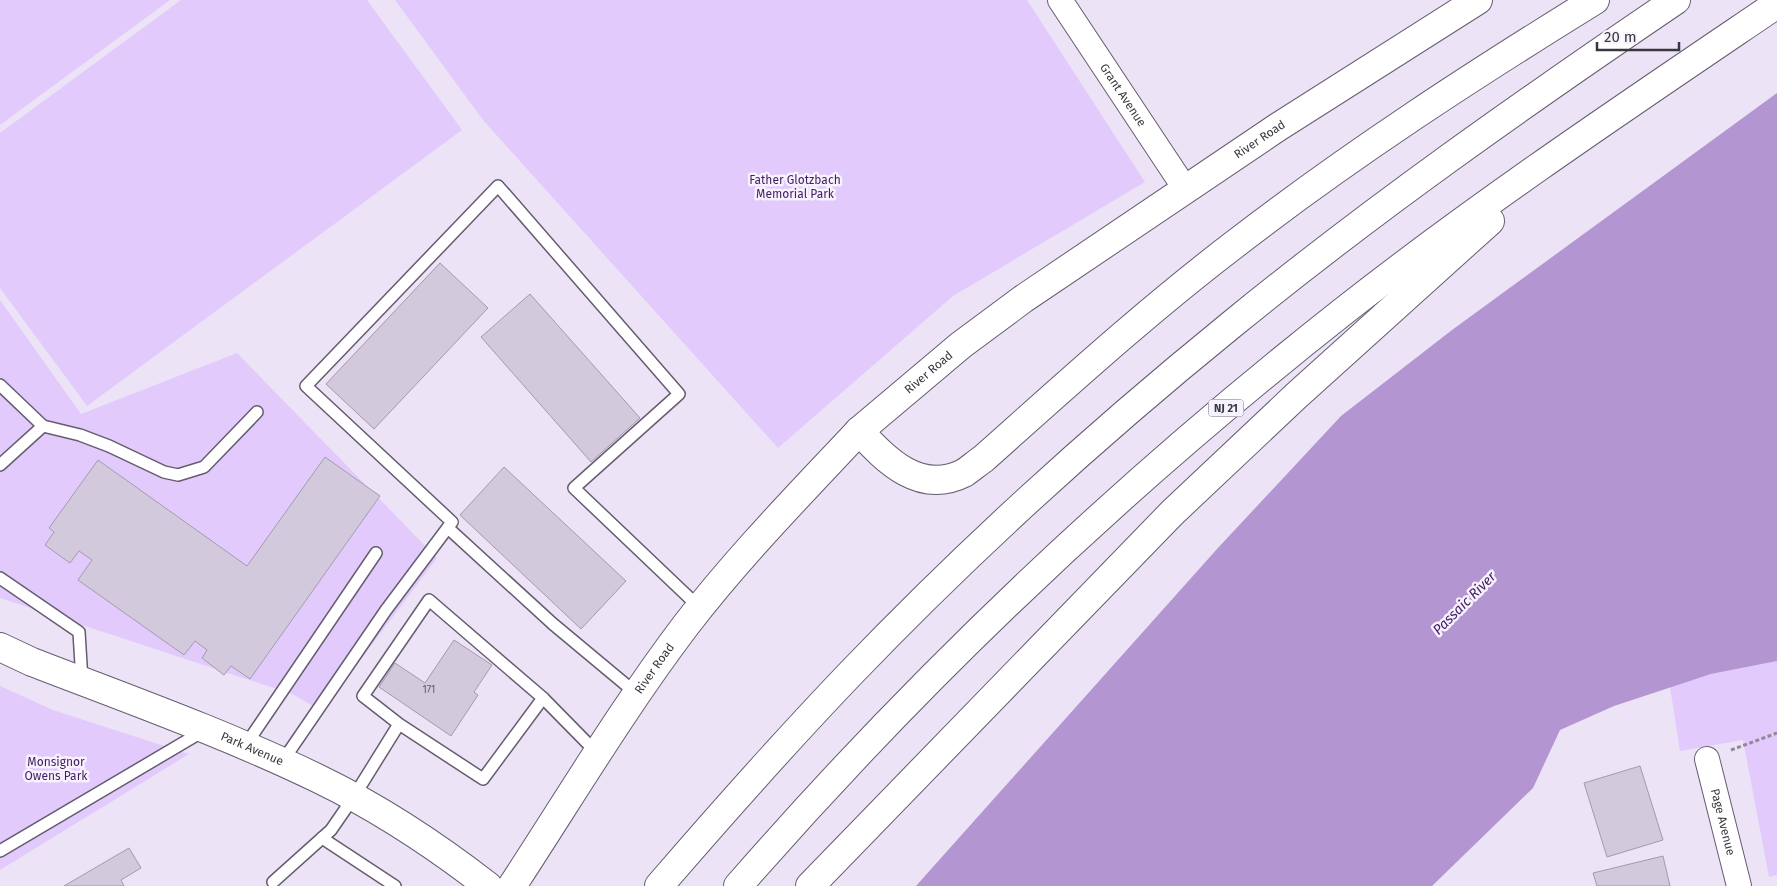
<svg xmlns="http://www.w3.org/2000/svg" width="1777" height="886" viewBox="0 0 1777 886" font-family="'Fira Sans',sans-serif">
	<rect width="100%" height="100%" fill="#ece3f7"/>
	<!-- green -->
	<g fill="#e2cafd">
		<polygon points="0,0 170,0 0,125"/>
		<polygon points="181,0 367,0 462,130 87,406 0,288 0,133"/>
		<polygon points="395,0 1027,0 1145,182 953,296 778,448 483,120"/>
		<polygon points="0,300 81,414 237,353 437,558 322,711 292,694 0,598"/>
		<polygon points="1777,661 1777,875 1769,877 1743,740 1680,751 1670,687 1711,674"/>
		<polygon points="0,686 53,710 189,754 0,870"/>
	</g>
	<!-- water -->
	<polygon fill="#b395d1" points="1777,93 1777,661 1711,674 1614,706 1560,730 1533,788 1432,886 916,886 1217,549 1341,416 1452,330"/>
	<!-- building -->
	<g fill="#d2c9dc" stroke="#a39bad">
		<polygon points="440,263 488,308 374,429 326,384"/>
		<polygon points="530,294 640,418 591,462 481,337"/>
		<polygon points="325,457 380,496 250,679 231,666 224,675 202,658 207,650 195,641 184,655 78,580 92,560 79,551 70,563 45,545 54,532 49,528 98,460 247,566"/>
		<polygon points="504,467 626,581 581,629 460,515"/>
		<polygon points="454,640 492,665 474,692 478,695 451,736 379,687 395,663 425,683"/>
		<polygon points="1640,766 1663,840 1607,857 1584,783"/>
		<polygon points="129,848 141,868 121,880 124,886 64,886"/>
		<polygon points="1663,856 1670,886 1597,886 1593,873"/>
	</g>
	<g fill="none" stroke-linecap="round" stroke-linejoin="round">
		<!-- service casing -->
		<g stroke="#655d6e" stroke-width="14">
			<g id="service">
				<polyline points="0,385 43,426 0,465"/>
				<polyline points="43,426 80,435 109,446 164,472 178,475 204,467 257,412"/>
				<polyline points="448,528 553,624 637,694"/>
				<polyline points="0,578 79,632 82,681"/>
				<polyline points="543,698 598,754"/>
				<polyline points="245,746 376,553"/>
				<polyline points="282,762 386,610 452,522 306,386 498,186 679,394 574,488 700,608"/>
				<polyline points="322,838 395,886"/>
				<polyline points="0,851 205,730"/>
				<polyline points="273,882 331,830 353,798 399,724 483,779 543,698 429,600 363,696 399,724"/>
			</g>
		</g>
		<!-- minor casing -->
		<g stroke="#655d6e" stroke-width="26">
			<g id="minor">
				<path id="s1" d="M1060 0 1186 190"/>
				<path id="s2" d="M1707 759 1739 886"/>
			</g>
		</g>
		<!-- tertiary casing -->
		<g stroke="#655d6e" stroke-width="30">
			<g id="tertiary">
				<path id="s3" d="M859 431 961 345 1023 299 1278 127 1478 0"/>
			</g>
		</g>
		<!-- secondary casing -->
		<g stroke="#655d6e" stroke-width="30">
			<g id="secondary">
				<path id="s4" d="M0 647 32 662C128 699 226 734 319 779 379 808 435 845 488 886"/>
				<path id="s5" d="M512 886C569 799 623 708 686 625 739 556 800 494 859 431"/>
			</g>
		</g>
		<!-- motorway casing -->
		<g stroke="#655d6e" stroke-width="30">
			<g id="motorway">
				<path d="M859 431C887 461 920 495 964 473 970 469 977 463 983 459 1065 386 1147 311 1235 244 1350 155 1472 76 1595 0"/>
				<path d="M659 886C721 814 784 743 850 674 969 550 1098 433 1231 325 1373 209 1524 103 1676 0"/>
				<path d="M738 886C922 675 1125 483 1345 310 1484 201 1631 103 1777 4"/>
				<polyline points="810,886 1172,513 1296,396 1490,221"/>
			</g>
		</g>
		<!-- path -->
		<polyline stroke="#908a97" stroke-width="3" stroke-dasharray="4 2.5" stroke-linecap="butt" points="1731,750 1777,733"/>
		<!-- service -->
		<use href="#service" stroke="#fff" stroke-width="11"/>
		<!-- minor -->
		<use href="#minor" stroke="#fff" stroke-width="24"/>
		<!-- tertiary -->
		<use href="#tertiary" stroke="#fff" stroke-width="28"/>
		<!-- secondary -->
		<use href="#secondary" stroke="#fff" stroke-width="28"/>
		<!-- motorway -->
		<use href="#motorway" stroke="#fff" stroke-width="28"/>
	</g>
	<g text-anchor="middle" stroke-width="5" stroke-linejoin="round" paint-order="stroke">
		<!-- number labels -->
		<g font-size="10" fill="#605c66">
			<text x="429" y="693">171</text>
		</g>
		<!-- shield labels -->
		<rect fill="#f7f2fe" stroke="#736f78" stroke-width="1" x="1208.5" y="399.5" width="35" height="17" rx="4"/>
		<g font-size="11" font-weight="bold" fill="#3a373e">
			<text x="1226" y="412">NJ 21</text>
		</g>
		<!-- street labels -->
		<g font-size="12" fill="#3a373e" stroke="#f7f2fe">
			<text dy="4" stroke="none"><textPath href="#s1" startOffset="114">Grant Avenue</textPath></text>
			<text dy="4" stroke="none"><textPath href="#s3" startOffset="496">River Road</textPath></text>
			<text dy="4" stroke="none"><textPath href="#s3" startOffset="91">River Road</textPath></text>
			<text dy="4" stroke="none"><textPath href="#s5" startOffset="260">River Road</textPath></text>
			<text dy="4" stroke="none"><textPath href="#s4" startOffset="272">Park Avenue</textPath></text>
			<text dy="4" stroke="none"><textPath href="#s2" startOffset="65">Page Avenue</textPath></text>
		</g>
		<!-- park labels -->
		<g font-size="12" fill="#441c63" stroke="#f7f2fe">
			<text x="795" y="184">Father Glotzbach<tspan x="795" dy="14">Memorial Park</tspan></text>
			<text x="56" y="766">Monsignor<tspan x="56" dy="14">Owens Park</tspan></text>
		</g>
		<!-- water labels -->
		<g font-size="14" font-style="italic" fill="#482167" stroke="#f7f2fe">
			<text transform="translate(1464 603) rotate(-45)" y="5">Passaic River</text>
		</g>
	</g>
	<!-- scale -->
	<path d="M1597 42v8h82v-8" fill="none" stroke="#3a373e" stroke-width="2.5"/>
	<text x="1604" y="42" font-size="15" fill="#3a373e" stroke="#f7f2fe" stroke-width="4" paint-order="stroke">20 m</text>
</svg>
